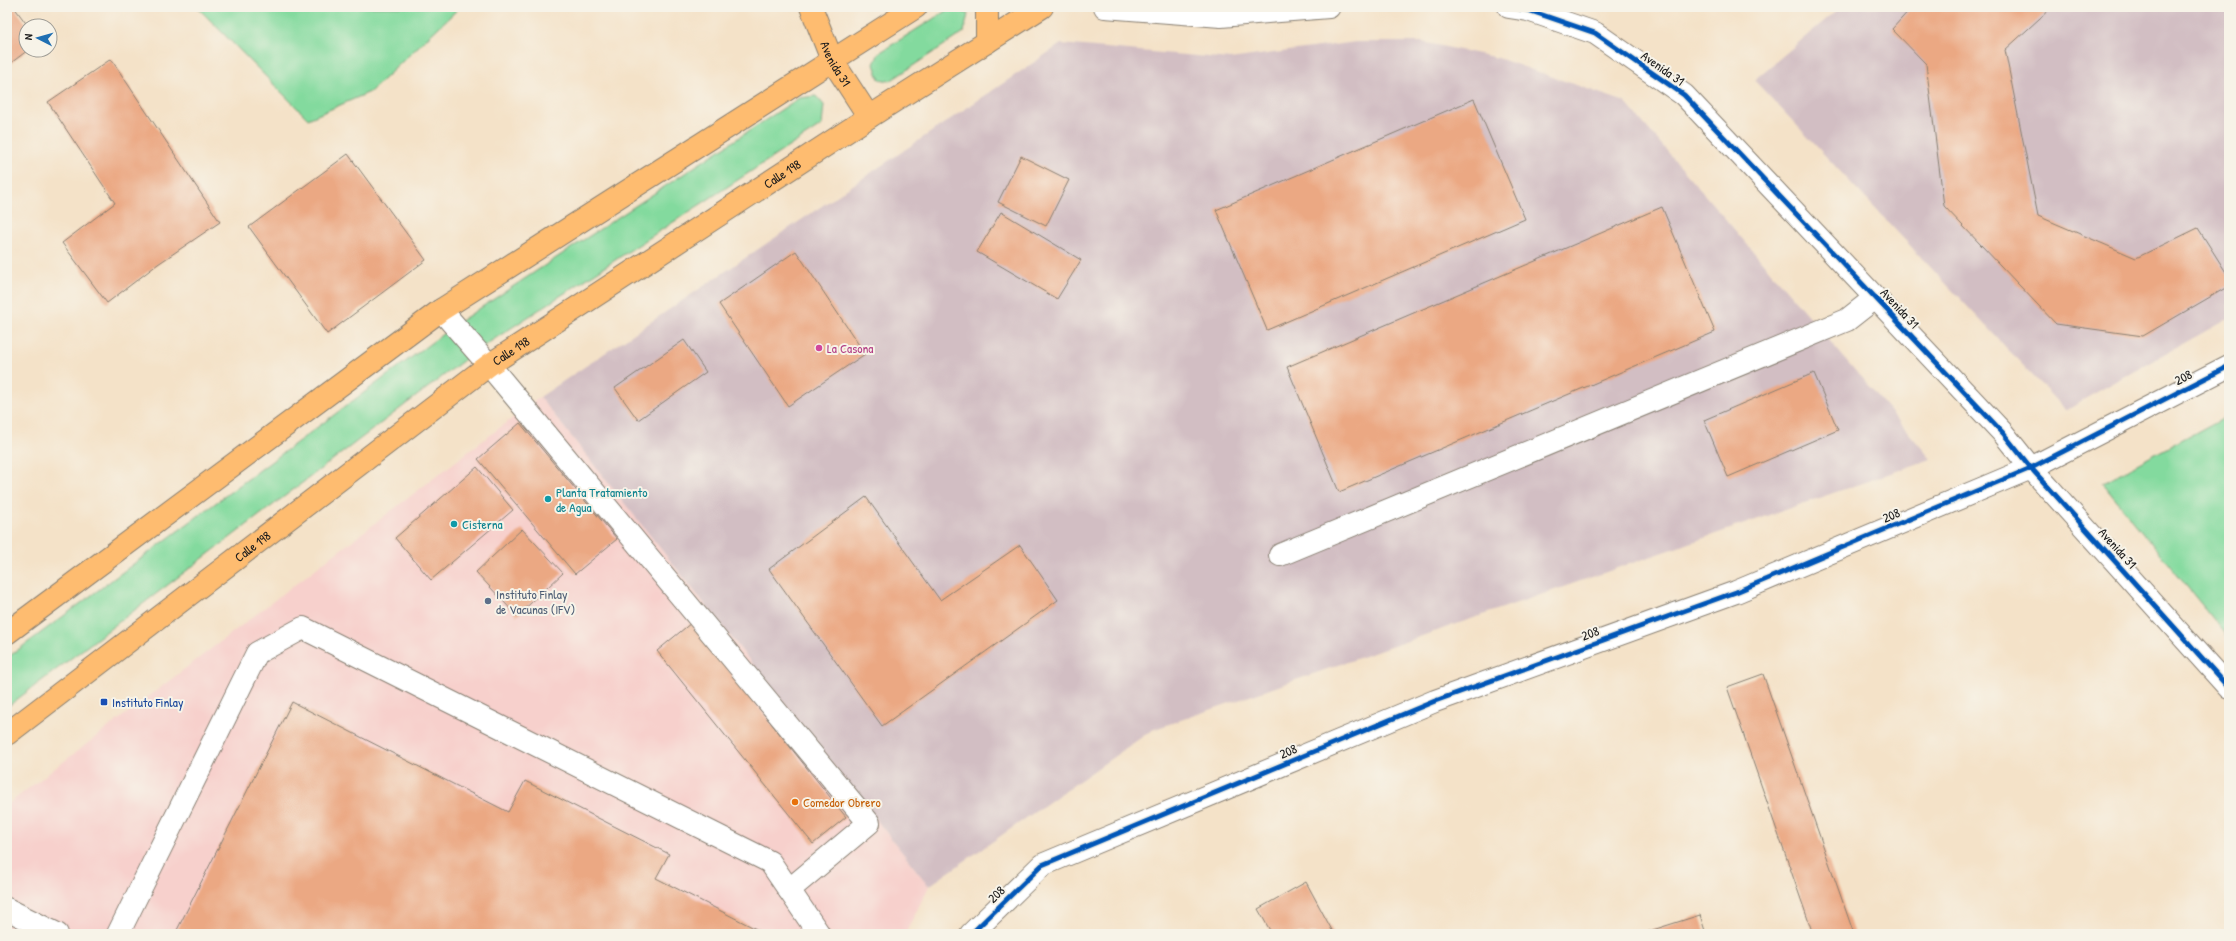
<svg xmlns="http://www.w3.org/2000/svg" width="2236" height="941" viewBox="0 0 2236 941" font-family="'Patrick Hand',sans-serif">
	<rect width="100%" height="100%" fill="#f7f3e8"/>
	<filter id="ink" filterUnits="userSpaceOnUse"><feTurbulence type="fractalNoise" baseFrequency=".025" numOctaves="2"/><feDisplacementMap in="SourceGraphic" scale="8" xChannelSelector="R" yChannelSelector="G"/><feConvolveMatrix kernelMatrix="1 2 1 2 8 2 1 2 1" color-interpolation-filters="sRGB"/></filter>
	<filter id="wash" filterUnits="userSpaceOnUse"><feTurbulence type="fractalNoise" baseFrequency=".012" numOctaves="4" result="noise"/><feDisplacementMap in="SourceGraphic" scale="16" xChannelSelector="R" yChannelSelector="G"/><feGaussianBlur stdDeviation="0.9" result="paint"/><feColorMatrix in="noise" values="0 0 0 0 0 0 0 0 0 0 0 0 0 0 0 0 0 1.4 0 .05"/><feComposite in="paint" operator="in"/></filter>
	<g filter="url(#wash)">
		<rect width="100%" height="100%" fill="#f4e2c8"/>
		<!-- built -->
		<polygon fill="#f7d0cc" points="540,397 929,886 905,934 7,934 7,805"/>
		<!-- industrial -->
		<g fill="#d2bec3">
			<polygon points="1841,7 2229,7 2229,318 2065,410 1754,80"/>
			<polygon points="1356,42 1422,42 1498,58 1625,102 1931,459 1152,730 929,886 540,397 1061,44 1230,59"/>
		</g>
		<!-- green -->
		<g fill="#83da9e" stroke="#507b5d">
			<polygon points="197,7 460,7 370,92 308,119"/>
			<polygon points="952,7 968,14 964,32 890,81 879,79 874,64 879,53"/>
			<polygon points="816,96 824,105 822,125 476,351 7,707 7,658 459,322 799,98"/>
			<polygon points="2229,414 2229,638 2102,483"/>
		</g>
		<g id="blocks">
			<!-- building -->
			<g fill="#eba883">
				<polygon points="7,7 14,7 28,26 26,26 26,50 28,50 7,66"/>
				<polygon points="1912,7 2051,8 2005,50 2038,216 2136,258 2198,228 2229,277 2229,286 2143,336 2056,324 1944,206 1926,64 1892,29"/>
				<polygon points="111,59 220,222 158,264 107,303 62,243 115,203 48,102"/>
				<polygon points="1474,99 1525,219 1267,330 1216,210"/>
				<polygon points="348,154 426,260 327,334 249,227"/>
				<polygon points="1021,156 1069,180 1046,226 998,202"/>
				<polygon points="1662,207 1715,332 1339,492 1287,367"/>
				<polygon points="1001,212 1081,260 1057,299 977,252"/>
				<polygon points="796,251 865,354 788,406 719,304"/>
				<polygon points="684,340 706,372 638,420 615,388"/>
				<polygon points="1814,373 1838,430 1728,477 1704,420"/>
				<polygon points="520,423 617,539 575,574 478,459"/>
				<polygon points="477,467 513,510 431,580 395,538"/>
				<polygon points="866,497 940,600 1020,545 1058,600 882,726 769,569"/>
				<polygon points="522,529 563,573 517,616 476,572"/>
				<polygon points="691,623 846,817 813,844 657,651"/>
				<polygon points="1763,674 1854,934 1813,934 1727,687"/>
				<polygon points="292,702 508,812 525,781 669,854 656,878 766,934 175,934"/>
				<polygon points="1306,882 1334,934 1272,934 1258,909"/>
				<polygon points="1700,915 1706,934 1640,934"/>
			</g>
		</g>
	</g>
	<g filter="url(#ink)">
		<use href="#blocks" fill-opacity="0" stroke="#887f72" stroke-width="1"/>
		<g fill="none" stroke-linecap="round" stroke-linejoin="round">
			<!-- minor casing -->
			<g stroke="#887f72" stroke-width="24">
				<g id="minor">
					<polyline points="1105,7 1221,16 1329,7"/>
					<polyline points="1509,7 1528,10 1595,33 1684,95 2003,433 2031,468 2229,688"/>
					<polyline points="441,310 489,365 869,823 789,890"/>
					<polyline points="1280,555 1847,320 1875,298"/>
					<polyline points="7,909 57,934"/>
					<polyline points="118,934 257,653 303,628 770,862 819,934"/>
					<polyline points="971,934 1042,865 1435,701 1736,592 2031,468 2229,366"/>
				</g>
			</g>
			<!-- major casing -->
			<g stroke="#887f72" stroke-width="24">
				<g id="major">
					<path id="s1" d="M811 7 832 60 869 117"/>
					<polyline points="987,7 987,42"/>
					<polyline points="7,633 441,310 916,7"/>
					<path id="s2" d="M7 734 489 365 869 117 1042 7"/>
				</g>
			</g>
			<!-- minor -->
			<use href="#minor" stroke="#fff" stroke-width="22"/>
			<!-- major -->
			<use href="#major" stroke="#febc70" stroke-width="22"/>
			<!-- cycleway casing -->
			<g stroke="#f7f3e8" stroke-width="8">
				<g id="cycleway">
					<polyline points="1509,7 1528,10 1595,33 1684,95 2003,433 2031,468 2229,688"/>
					<polyline points="971,934 1042,865 1435,701 1736,592 2031,468 2229,366"/>
				</g>
			</g>
			<!-- cycleway -->
			<use href="#cycleway" stroke="#0057b8" stroke-width="5"/>
		</g>
	</g>
	<!-- markers -->
	<circle fill="#d1479c" stroke="#f7f3e8" stroke-width="1.5" cx="819" cy="348" r="4"/>
	<g fill="#0f9aa8" stroke="#f7f3e8" stroke-width="1.5">
		<circle cx="548" cy="499" r="4"/>
		<circle cx="454" cy="524" r="4"/>
	</g>
	<circle fill="#5c6f8a" stroke="#f7f3e8" stroke-width="1.5" cx="488" cy="601" r="4"/>
	<rect fill="#1a4fb4" stroke="#f7f3e8" stroke-width="1.5" x="100" y="698" width="8" height="8" rx="2"/>
	<circle fill="#e8710a" stroke="#f7f3e8" stroke-width="1.5" cx="795" cy="802" r="4"/>
	<g text-anchor="middle" stroke-width="4" stroke-linejoin="round" paint-order="stroke">
		<!-- street labels -->
		<g font-size="13" fill="#1c1c1c" stroke="#f7f3e8">
			<text dy="5" stroke="none"><textPath href="#s1" startOffset="62">Avenida 31</textPath></text>
			<text transform="translate(1663 68) rotate(35)" y="5">Avenida 31</text>
			<text dy="5" stroke="none"><textPath href="#s2" startOffset="957">Calle 198</textPath></text>
			<text transform="translate(1900 308) rotate(47)" y="5">Avenida 31</text>
			<text dy="5" stroke="none"><textPath href="#s2" startOffset="633">Calle 198</textPath></text>
			<text transform="translate(2183 377) rotate(-27)" y="5">208</text>
			<text transform="translate(1891 515) rotate(-23)" y="5">208</text>
			<text dy="5" stroke="none"><textPath href="#s2" startOffset="309">Calle 198</textPath></text>
			<text transform="translate(2118 548) rotate(48)" y="5">Avenida 31</text>
			<text transform="translate(1590 633) rotate(-20)" y="5">208</text>
			<text transform="translate(1288 751) rotate(-23)" y="5">208</text>
			<text transform="translate(996 894) rotate(-44)" y="5">208</text>
		</g>
		<!-- hotel labels -->
		<g font-size="13" fill="#b23c85" stroke="#f7f3e8" text-anchor="start">
			<text x="827" y="353">La Casona</text>
		</g>
		<!-- culture labels -->
		<g font-size="13" fill="#0d838f" stroke="#f7f3e8" text-anchor="start">
			<text x="556" y="497">Planta Tratamiento<tspan x="556" dy="15">de Agua</tspan></text>
			<text x="462" y="529">Cisterna</text>
		</g>
		<!-- service labels -->
		<g font-size="13" fill="#4e5e75" stroke="#f7f3e8" text-anchor="start">
			<text x="496" y="599">Instituto Finlay<tspan x="496" dy="15">de Vacunas (IFV)</tspan></text>
		</g>
		<!-- transit labels -->
		<g font-size="13" fill="#164399" stroke="#f7f3e8" text-anchor="start">
			<text x="112" y="707">Instituto Finlay</text>
		</g>
		<!-- food labels -->
		<g font-size="13" fill="#c56008" stroke="#f7f3e8" text-anchor="start">
			<text x="803" y="807">Comedor Obrero</text>
		</g>
	</g>
	<!-- margin -->
	<rect width="2236" height="941" fill="none" stroke="#f7f3e8" stroke-width="24"/>
	<!-- north arrow -->
	<g transform="translate(38 38) rotate(276)"><circle r="19" fill="#f7f3e8" stroke="#9f9d96"/>
	<path d="M0-3L7 15L0 10L-7 15Z" fill="#1f6fb2"/>
	<text y="-6" font-size="11" font-weight="bold" text-anchor="middle" fill="#1c1c1c">N</text>
	</g>
</svg>
